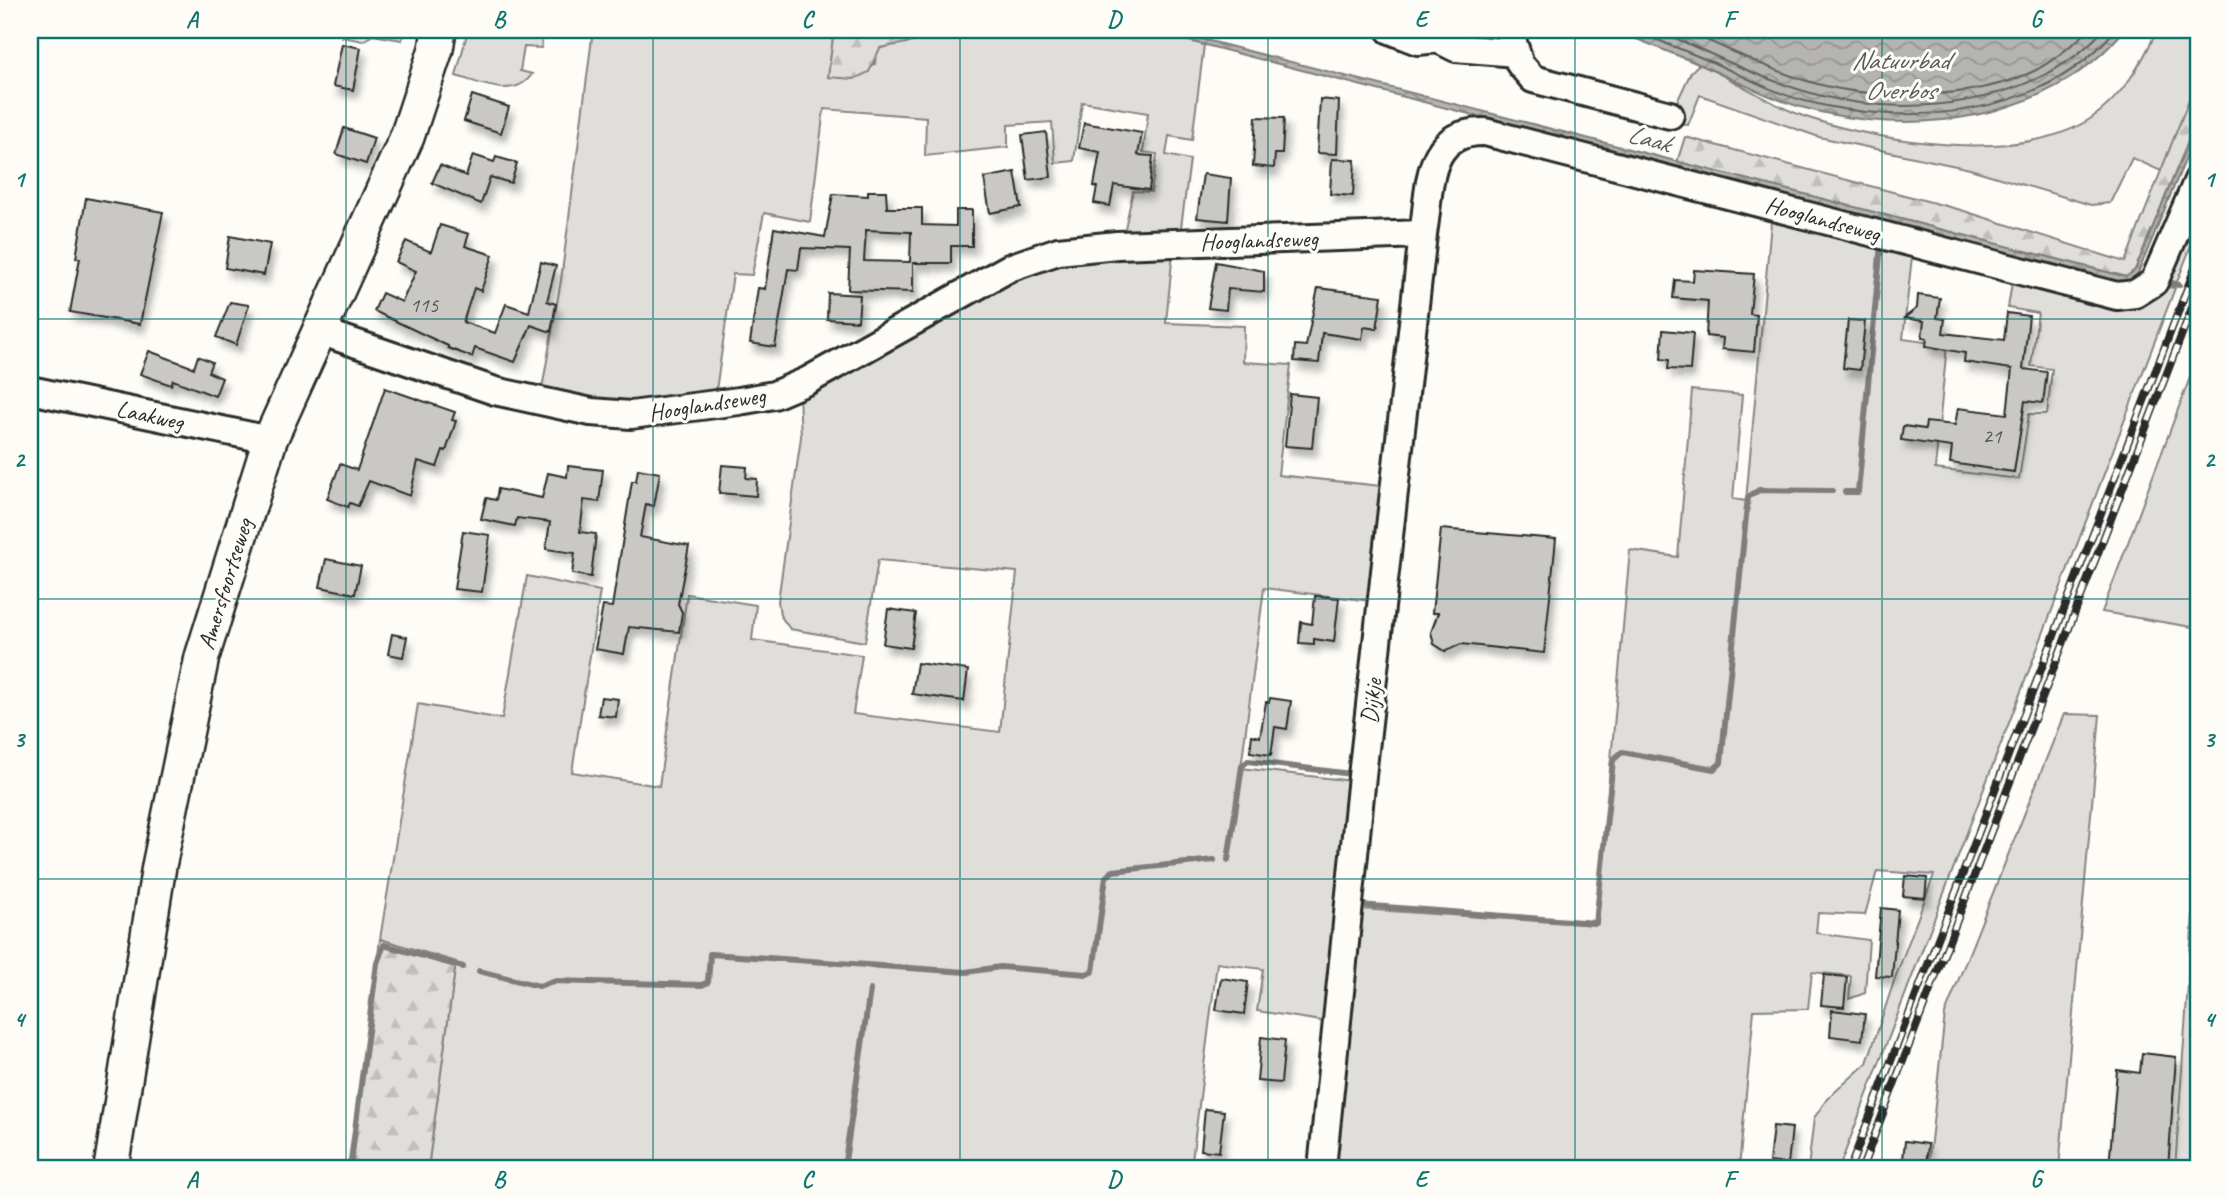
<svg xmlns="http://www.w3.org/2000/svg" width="2228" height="1198" viewBox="0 0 2228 1198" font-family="Caveat,sans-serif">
	<defs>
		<pattern id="forest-firs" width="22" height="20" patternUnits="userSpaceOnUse" patternTransform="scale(1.75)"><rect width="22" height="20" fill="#dfdeda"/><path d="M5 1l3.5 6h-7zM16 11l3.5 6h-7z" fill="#c0bfbb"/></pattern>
		<pattern id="water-waves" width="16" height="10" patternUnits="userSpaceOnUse" patternTransform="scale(1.75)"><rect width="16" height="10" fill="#b5b4b1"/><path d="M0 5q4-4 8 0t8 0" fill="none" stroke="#939390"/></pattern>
		<filter id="shadow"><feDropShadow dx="4.5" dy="8" stdDeviation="3.5" flood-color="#0004"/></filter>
	</defs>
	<rect width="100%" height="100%" fill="#fdfcf7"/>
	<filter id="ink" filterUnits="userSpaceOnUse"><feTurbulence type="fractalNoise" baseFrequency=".0143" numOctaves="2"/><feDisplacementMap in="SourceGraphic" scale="14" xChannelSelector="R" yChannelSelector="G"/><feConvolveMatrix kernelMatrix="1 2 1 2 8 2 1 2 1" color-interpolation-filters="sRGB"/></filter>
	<g filter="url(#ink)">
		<!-- green -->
		<g fill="#dfdeda" stroke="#858482" stroke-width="2">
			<polygon points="343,30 404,30 402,40 373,35 363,41 342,37"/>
			<path d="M468 30H544L541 48 524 47 520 71 532 74C515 100 481 83 456 76Z"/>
			<path d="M593 30H834L828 77 875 64 876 51C891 40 914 46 927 30H1148L1204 45 1192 140 1169 136 1166 155 1190 160 1180 235 1124 233 1133 191 1151 192 1157 154 1143 152 1148 113 1082 102 1074 161 1055 163 1052 122 1008 125V147L925 156 926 117 824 109 810 222 764 213 752 275 733 274 715 397 634 407 541 395 561 280Z"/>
			<path d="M2157 30H2198V77L2161 171 2132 158 2110 203 2091 205 1970 169 1819 137 1700 95 1688 125 1668 121 1691 72 1699 64C1736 80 1772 106 1809 118 1884 143 2021 164 2090 119 2122 98 2142 63 2157 30Z"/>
			<polygon points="2198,195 2198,228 2177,282 2168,280 2165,287 2175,288 1839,1168 1808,1168 1814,1118 1827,1099 1867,1063 1894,981 1934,875 1877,871 1865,915 1818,913 1816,933 1869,940 1865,993 1849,999 1851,976 1812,972 1808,1009 1754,1010 1739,1168 1334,1168 1360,909 1596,925 1630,550 1678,557 1692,390 1742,395 1733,499 1746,501 1771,222 1912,256 1903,339 1947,345 1935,469 2019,479 2029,414 2047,414 2052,369 2031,366 2038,313 2008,308 2013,276 2129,304"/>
			<polygon points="1173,251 1166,323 1244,326 1243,362 1291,365 1278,475 1381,486 1370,601 1264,588 1241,768 1352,781 1328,1022 1257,1011 1263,969 1217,963 1191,1168 428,1168 456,962 380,939 418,704 502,719 527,576 600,591 572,772 659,786 687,594 756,605 752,640 862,655 853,714 1000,732 1017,572 878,560 865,642 790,629 780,615 778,601 801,437 799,395 1038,265"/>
			<polygon points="2198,356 2198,628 2102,612"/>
			<polygon points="2064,714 2100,715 2059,1168 1928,1168 1945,1014"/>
			<polygon points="2198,844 2198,1168 2175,1168"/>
		</g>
		<!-- forest -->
		<g fill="url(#forest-firs)" stroke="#858482" stroke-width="2">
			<polygon points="834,30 927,30 912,42 880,48 869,72 854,79 828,77"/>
			<polygon points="2198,77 2198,118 2135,270 2127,277 1678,162 1678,159 1685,137 1961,210 2125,262"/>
			<polygon points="380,939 456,962 428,1168 352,1168"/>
		</g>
		<!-- water -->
		<g fill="url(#water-waves)" stroke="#7e7d7b" stroke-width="2">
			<polygon points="1148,30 1167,30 2126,277 2135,270 2198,118 2198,129 2138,273 2131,281 2111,282"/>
			<path d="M1615 30H2124C2050 122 1910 139 1801 107 1769 98 1739 82 1708 68 1677 55 1646 43 1615 30Z"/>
		</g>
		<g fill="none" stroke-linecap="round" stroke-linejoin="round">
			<!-- shore -->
			<g stroke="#626261" stroke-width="2">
				<path d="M1633 30C1659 41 1686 51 1712 62 1743 76 1772 92 1805 101 1907 128 2044 118 2115 30"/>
				<path d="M1656 30C1705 50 1753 76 1804 91 1899 121 2035 108 2103 30"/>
				<path d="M1683 30C1725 47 1764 68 1807 81 1872 101 1977 101 2038 69 2057 58 2073 44 2089 30"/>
			</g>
			<!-- stream -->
			<g stroke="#7e7d7b" stroke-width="6">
				<polyline points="2166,283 2179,285"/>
				<polyline points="1845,492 1858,492 1881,244"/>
				<polyline points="1228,860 1242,766 1248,761 1351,774 1353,776"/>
				<polyline points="1359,905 1596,923 1613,760 1622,752 1714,769 1721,763 1748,497 1759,490 1832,491"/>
				<polyline points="479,971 539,986 553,981 702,985 708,982 710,954 966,972 1000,967 1087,974 1093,971 1106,877 1113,871 1214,860"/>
				<polyline points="350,1168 377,963 384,945 463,967"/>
				<polyline points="844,1168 870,990"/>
			</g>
		</g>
		<!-- building -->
		<g fill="#c9c8c4" stroke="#2b2b2b" stroke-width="2" fill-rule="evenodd" filter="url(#shadow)">
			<polygon points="342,44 361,48 353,90 333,86"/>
			<polygon points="472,95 509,107 501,133 464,121"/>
			<polygon points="1320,99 1339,101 1337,154 1317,153"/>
			<polygon points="1256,117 1284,118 1282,154 1275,154 1274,168 1253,166"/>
			<polygon points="1084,123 1142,133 1138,155 1153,156 1149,190 1114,185 1110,206 1094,203 1097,187 1094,186 1100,152 1079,148"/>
			<polygon points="344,128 374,138 366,164 336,154"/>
			<polygon points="1046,132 1051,177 1028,180 1022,135"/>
			<polygon points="473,155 494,162 496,157 517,163 511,183 490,177 481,204 432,183 440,165 466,176"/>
			<polygon points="1332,159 1355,160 1353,196 1330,194"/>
			<polygon points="1015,172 1021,207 990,213 984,178"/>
			<polygon points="1203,174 1231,178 1228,221 1197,218"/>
			<path d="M868 191H886L887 208H922V225L956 226V210H972V246H951V263H913V292L848 290 850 250 801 248 798 270 788 269 775 347 750 343 758 288 765 289 774 228 825 237 833 194 868 196ZM866 230 911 232 910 262 864 261Z"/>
			<polygon points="86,198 163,212 140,324 70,312 80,258 76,258"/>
			<polygon points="440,225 469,234 465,246 493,255 481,291 474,288 463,322 495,333 506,304 529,312 541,262 556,266 547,301 556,304 551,332 531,325 515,362 475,348 472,357 448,348 448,346 374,311 382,293 402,302 416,271 396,262 406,241 431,252"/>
			<polygon points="230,236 270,244 264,275 225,268"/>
			<polygon points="1216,262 1264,271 1264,292 1228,289 1226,310 1208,308"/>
			<polygon points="1694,270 1754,274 1750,314 1757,315 1754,352 1722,349 1723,338 1706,336 1708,301 1673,298 1675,280 1693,281"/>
			<polygon points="1318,288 1382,296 1377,329 1364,327 1362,339 1322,333 1319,363 1294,361 1295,345 1306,346"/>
			<polygon points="828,293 860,295 858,321 827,319"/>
			<polygon points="1918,295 1940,298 1937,318 1945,319 1943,333 2004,340 2007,313 2029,316 2023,369 2047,372 2043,403 2025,401 2014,472 1950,463 1952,447 1901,440 1903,426 1925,429 1926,422 1955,425 1958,408 2007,414 2012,369 1964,362 1965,353 1926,346 1927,338 1922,337 1924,321 1904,318 1917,308"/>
			<polygon points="230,302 249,305 236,345 216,337"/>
			<polygon points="1848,320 1865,321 1860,370 1843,368"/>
			<polygon points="1663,330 1693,333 1690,370 1668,369 1669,360 1661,359"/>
			<polygon points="149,351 194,368 198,356 212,362 208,372 222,378 215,396 173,380 171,385 140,374"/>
			<polygon points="385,388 455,412 452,420 456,421 446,451 443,450 437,467 418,461 410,496 369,481 358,506 350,503 348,507 327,499 340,464 357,470"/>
			<polygon points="1290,394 1317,397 1312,448 1285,446"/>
			<polygon points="722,465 747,467 746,478 757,479 756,496 719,493"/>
			<polygon points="568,466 603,470 599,502 584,500 580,532 596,534 591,577 572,574 575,553 546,549 550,522 517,518 515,526 481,519 486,498 496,500 498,489 542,498 548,473 567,477"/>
			<polygon points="638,469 660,473 654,506 646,504 640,537 689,546 678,604 682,612 679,632 629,627 624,654 595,649 603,606 612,607 632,481 636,481"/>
			<polygon points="1441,529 1556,539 1544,653 1461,644 1445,651 1434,644 1431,632 1438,613 1432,613"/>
			<polygon points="463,531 490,535 482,592 454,589"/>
			<polygon points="326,559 361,566 355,594 320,587"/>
			<polygon points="1315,596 1339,598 1334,642 1314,639 1314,644 1299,643 1301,622 1312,624"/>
			<polygon points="888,609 916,613 911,648 883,644"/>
			<polygon points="392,634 407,637 403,657 388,654"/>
			<polygon points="917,663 968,670 964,701 912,694"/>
			<polygon points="601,697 618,699 616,717 598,715"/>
			<polygon points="1270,698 1291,701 1287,729 1275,727 1271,755 1250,752 1252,735 1260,737 1266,702 1269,702"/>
			<polygon points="1905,876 1927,878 1925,898 1903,896"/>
			<polygon points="1881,908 1898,910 1892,977 1875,976"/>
			<polygon points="1824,975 1847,977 1844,1007 1821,1005"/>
			<polygon points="1221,978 1248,982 1244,1014 1216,1010"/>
			<polygon points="1832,1010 1865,1014 1862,1040 1830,1036"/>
			<polygon points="1261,1037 1285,1040 1281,1083 1257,1081"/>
			<polygon points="2142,1053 2176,1057 2168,1168 2109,1168 2117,1070 2140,1073"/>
			<polygon points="1205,1109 1224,1111 1219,1152 1201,1150"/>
			<polygon points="1773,1126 1792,1128 1788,1164 1769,1162"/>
			<polygon points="1905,1141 1928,1144 1926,1168 1902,1168"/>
		</g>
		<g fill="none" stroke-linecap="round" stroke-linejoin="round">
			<!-- minor casing -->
			<g stroke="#2b2b2b" stroke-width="32">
				<g id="minor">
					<polyline points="1390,30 1418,41 1438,39"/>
					<polyline points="1434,30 1438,39 1456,48 1516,53"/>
					<polyline points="1509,30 1520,64 1533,79 1670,115"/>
					<polyline points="321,327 337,337 495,391 591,412 631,415 739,401 774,395 807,381 1009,268 1058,251 1117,245 1423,234"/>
					<polyline points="30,390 270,440"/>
					<path d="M1322 1168 1362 776 1423 234C1431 188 1424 131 1485 132L2117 296 2135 294 2154 282 2198 180"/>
				</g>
			</g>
			<!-- major casing -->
			<g stroke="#2b2b2b" stroke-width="38">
				<polyline id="major" points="111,1168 159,866 202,657 270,440 407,137 436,49 439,30"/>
			</g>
			<!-- minor -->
			<use href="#minor" stroke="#fdfcf7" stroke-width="26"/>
			<!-- major -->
			<use href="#major" stroke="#fdfcf7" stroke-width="33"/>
			<!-- rail casing -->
			<g stroke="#2b2b2b" stroke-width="8">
				<g id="rail">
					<polyline points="1850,1168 2198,260"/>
					<polyline points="1862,1168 2198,292"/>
				</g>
			</g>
			<!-- rail -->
			<use href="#rail" stroke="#fdfcf7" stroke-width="5" stroke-dasharray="16" stroke-linecap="butt"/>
		</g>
	</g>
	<!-- grid -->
	<path fill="none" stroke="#0f766e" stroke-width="2" stroke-opacity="0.55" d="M346 30V1168M653 30V1168M960 30V1168M1268 30V1168M1575 30V1168M1882 30V1168M30 319H2198M30 599H2198M30 879H2198"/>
	<g text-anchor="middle" stroke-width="6" stroke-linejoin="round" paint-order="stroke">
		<!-- number labels -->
		<g font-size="21" fill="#525251">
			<text x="424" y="312">115</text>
			<text x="1992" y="443">21</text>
		</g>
		<!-- street labels -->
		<g font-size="24" fill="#2b2b2b" stroke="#fdfcf7">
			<text transform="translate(1823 219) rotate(15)" y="8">Hooglandseweg</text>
			<text transform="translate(1259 240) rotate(-2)" y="8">Hooglandseweg</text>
			<text transform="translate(707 404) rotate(-9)" y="8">Hooglandseweg</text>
			<text transform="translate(150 415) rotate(12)" y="8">Laakweg</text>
			<text transform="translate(225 584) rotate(-73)" y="8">Amersfoortseweg</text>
			<text transform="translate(1371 701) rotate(-84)" y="8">Dijkje</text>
		</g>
		<!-- water labels -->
		<g font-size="26" font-style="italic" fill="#5b5b5a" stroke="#fdfcf7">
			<text x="1900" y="69">Natuurbad<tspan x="1900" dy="30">Overbos</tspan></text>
			<text transform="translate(1649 138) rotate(15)" y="9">Laak</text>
		</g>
	</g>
	<!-- margin -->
	<rect width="2228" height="1198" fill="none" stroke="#fdfcf7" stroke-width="77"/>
	<rect x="38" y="38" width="2152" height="1122" fill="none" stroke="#0f766e" stroke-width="2.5"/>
	<g font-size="23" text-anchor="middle" font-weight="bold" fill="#0f766e">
		<text x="192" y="27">A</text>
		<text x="499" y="27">B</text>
		<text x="807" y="27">C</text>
		<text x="1114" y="27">D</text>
		<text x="1421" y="27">E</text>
		<text x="1729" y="27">F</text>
		<text x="2036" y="27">G</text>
		<text x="19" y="187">1</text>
		<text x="2209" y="187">1</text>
		<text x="19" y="467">2</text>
		<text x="2209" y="467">2</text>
		<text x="19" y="747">3</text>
		<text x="2209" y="747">3</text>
		<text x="19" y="1027">4</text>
		<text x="2209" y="1027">4</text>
		<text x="192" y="1187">A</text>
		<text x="499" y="1187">B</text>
		<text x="807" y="1187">C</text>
		<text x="1114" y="1187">D</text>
		<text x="1421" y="1187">E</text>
		<text x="1729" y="1187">F</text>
		<text x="2036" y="1187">G</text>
	</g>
</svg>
